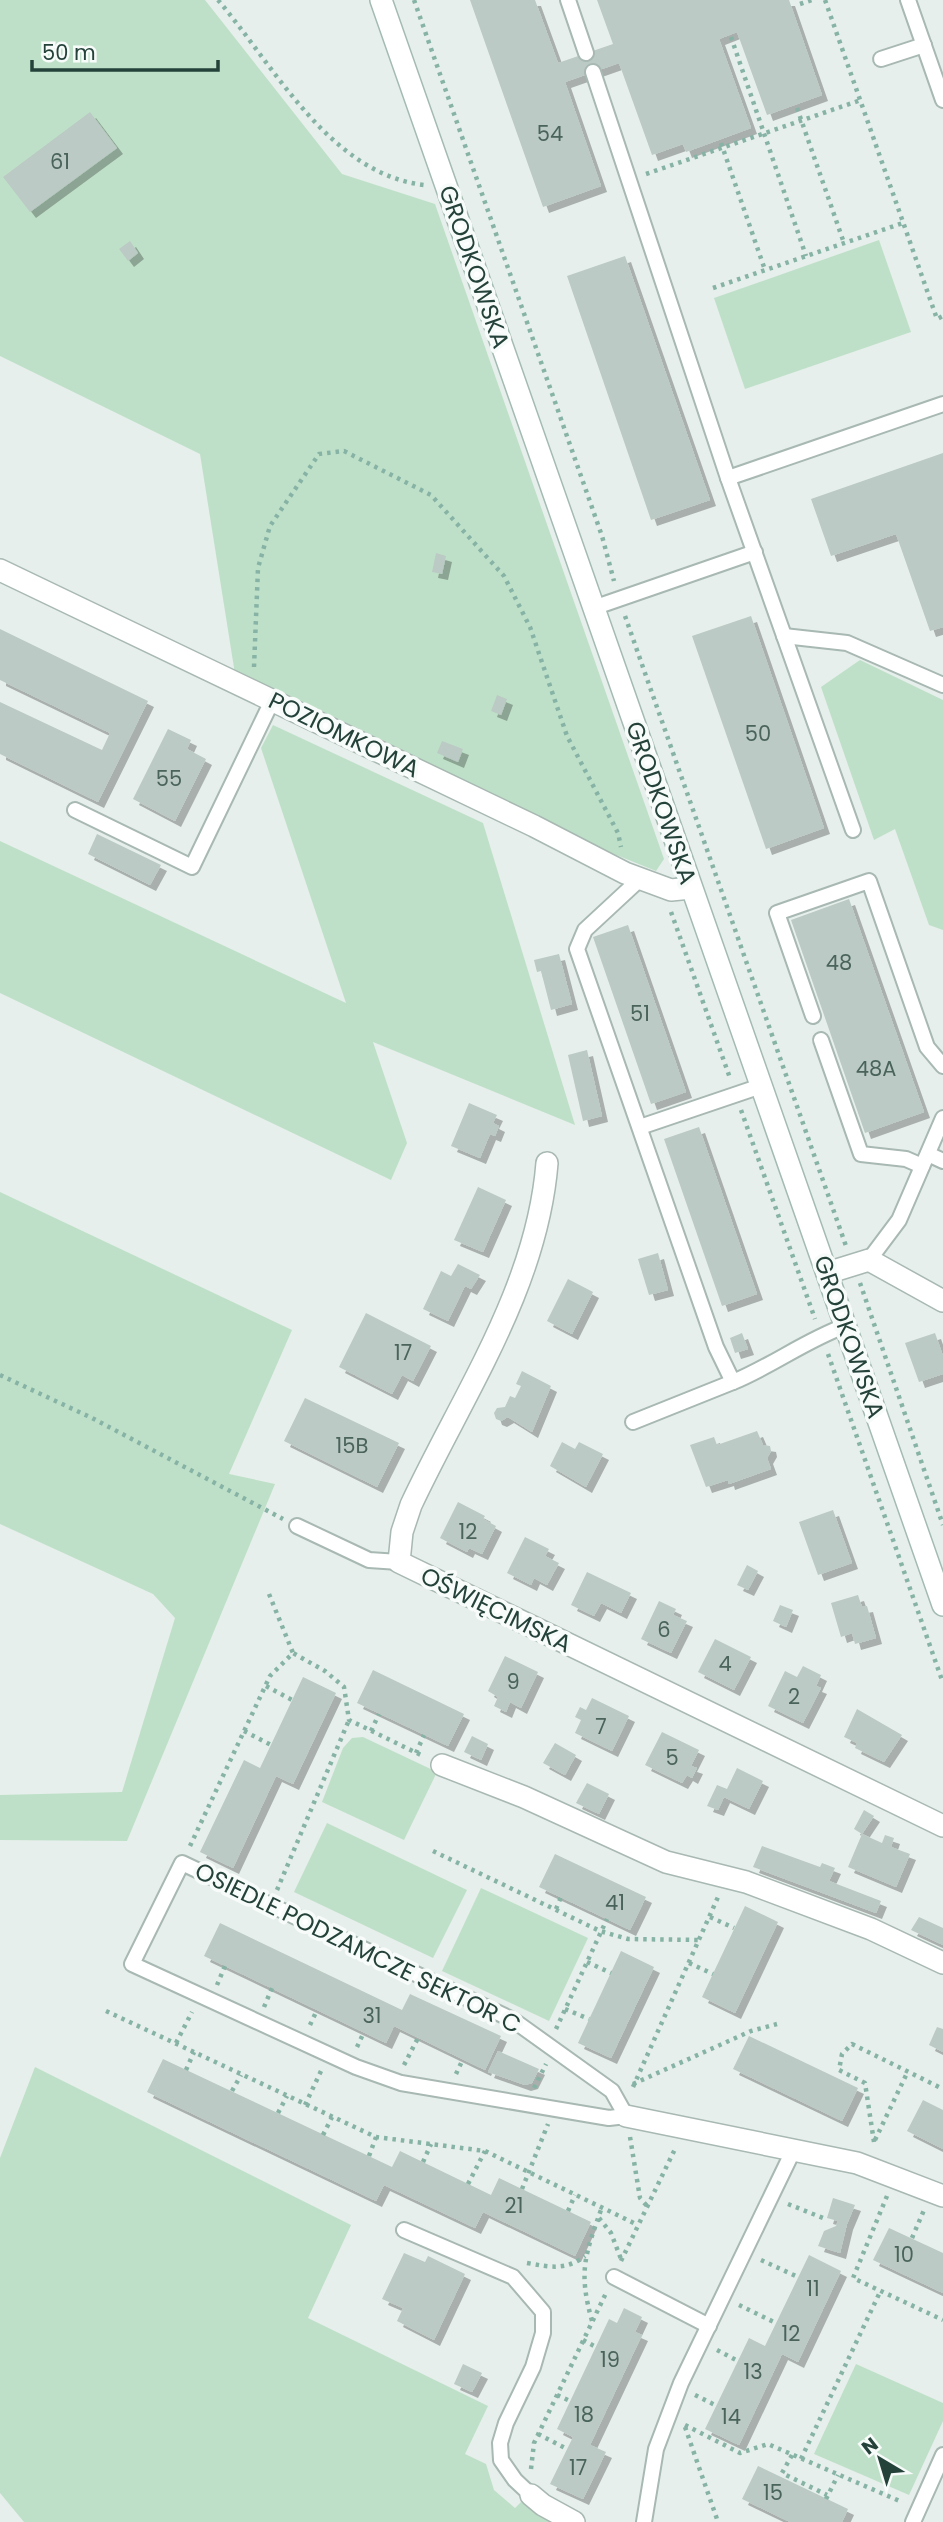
<svg xmlns="http://www.w3.org/2000/svg" width="943" height="2522" viewBox="0 0 943 2522" font-family="Poppins,sans-serif">
	<defs>
		<filter id="shadow"><feDropShadow dx="6" dy="6" stdDeviation="0" flood-color="#0004"/></filter>
	</defs>
	<rect width="100%" height="100%" fill="#e6efeb"/>
	<!-- green -->
	<g fill="#bfe0c8">
		<polygon points="0,0 205,0 342,174 435,204 664,859 656,871 604,850 235,674 200,454 0,356"/>
		<polygon points="879,240 911,332 745,389 714,298"/>
		<polygon points="860,660 943,700 943,930 929,925 895,829 874,840 821,687"/>
		<polygon points="273,725 483,823 575,1125 373,1042 407,1143 391,1180 0,993 0,841 346,1003 261,748"/>
		<polygon points="0,1192 292,1330 229,1474 275,1484 127,1841 0,1840 0,1795 122,1792 175,1618 153,1594 0,1524"/>
		<polygon points="363,1737 437,1772 404,1840 322,1802 343,1748 352,1738"/>
		<polygon points="327,1823 467,1890 433,1958 294,1892"/>
		<polygon points="481,1888 588,1938 549,2021 442,1971"/>
		<polygon points="35,2067 351,2225 308,2318 488,2406 465,2454 486,2464 494,2490 515,2508 521,2502 551,2522 24,2522 0,2493 0,2158"/>
		<polygon points="856,2364 943,2403 943,2421 909,2495 814,2454"/>
	</g>
	<!-- building -->
	<g fill="#bbcac4" filter="url(#shadow)">
		<polygon points="470,0 535,0 558,63 613,44 597,0 789,0 822,95 767,115 737,32 719,39 751,128 686,152 683,144 652,155 619,63 565,82 601,186 543,207"/>
		<polygon points="90,112 117,148 30,212 3,177"/>
		<polygon points="130,241 138,253 128,261 119,249"/>
		<polygon points="625,256 710,500 651,520 567,276"/>
		<polygon points="943,453 943,627 930,631 896,534 831,556 811,499"/>
		<polygon points="436,553 446,556 442,574 432,572"/>
		<polygon points="751,616 824,828 766,849 692,636"/>
		<polygon points="0,629 148,701 98,802 0,754 0,702 102,750 110,733 0,680"/>
		<polygon points="497,695 507,699 501,715 491,711"/>
		<polygon points="168,729 191,740 187,749 206,759 175,821 133,799"/>
		<polygon points="442,741 463,749 458,762 437,753"/>
		<polygon points="97,834 161,865 150,885 88,854"/>
		<polygon points="849,899 924,1112 865,1133 791,920"/>
		<polygon points="628,925 686,1092 651,1104 593,937"/>
		<polygon points="559,954 572,1004 551,1010 541,971 537,972 534,960"/>
		<polygon points="587,1050 602,1116 583,1121 568,1055"/>
		<polygon points="469,1103 497,1115 493,1123 499,1126 495,1136 490,1134 480,1158 451,1146"/>
		<polygon points="699,1127 757,1294 722,1306 664,1139"/>
		<polygon points="478,1187 506,1200 483,1252 454,1240"/>
		<polygon points="658,1253 668,1290 649,1295 638,1259"/>
		<polygon points="458,1264 480,1275 471,1289 465,1286 448,1321 423,1309 441,1271 451,1276"/>
		<polygon points="568,1279 593,1292 572,1334 547,1321"/>
		<polygon points="366,1313 431,1346 413,1381 402,1375 392,1394 339,1367"/>
		<polygon points="742,1333 748,1349 735,1353 730,1338"/>
		<polygon points="935,1333 943,1356 943,1374 919,1382 905,1343"/>
		<polygon points="522,1371 551,1386 532,1432 508,1417 501,1421 496,1419 494,1413 497,1408 505,1407 510,1396 515,1398 521,1386 516,1384"/>
		<polygon points="305,1398 399,1443 377,1487 284,1441"/>
		<polygon points="757,1431 763,1445 770,1446 771,1451 767,1458 771,1469 729,1484 728,1480 706,1487 690,1445 714,1437 717,1445"/>
		<polygon points="562,1442 575,1449 579,1442 603,1454 586,1487 550,1466"/>
		<polygon points="458,1502 485,1516 483,1519 496,1526 482,1554 469,1548 467,1552 440,1538"/>
		<polygon points="833,1510 852,1563 818,1575 799,1522"/>
		<polygon points="525,1537 549,1549 545,1556 559,1563 547,1585 534,1578 531,1585 507,1573"/>
		<polygon points="747,1565 758,1571 748,1590 737,1585"/>
		<polygon points="587,1572 631,1593 621,1613 601,1603 594,1616 571,1605"/>
		<polygon points="858,1595 862,1607 867,1606 876,1638 855,1644 852,1633 841,1637 831,1603"/>
		<polygon points="659,1601 676,1609 673,1615 687,1621 671,1653 641,1639"/>
		<polygon points="780,1605 793,1610 786,1627 773,1621"/>
		<polygon points="715,1639 751,1657 734,1690 698,1672"/>
		<polygon points="505,1656 538,1672 521,1708 510,1702 506,1712 494,1706 498,1697 488,1691"/>
		<polygon points="803,1666 821,1675 816,1686 821,1688 803,1723 768,1706 785,1671 797,1677"/>
		<polygon points="373,1670 464,1714 448,1746 357,1703"/>
		<polygon points="303,1677 336,1693 293,1784 276,1776 233,1868 200,1852 244,1760 260,1768"/>
		<polygon points="592,1698 629,1716 612,1751 575,1733 581,1720 575,1717 580,1707 586,1710"/>
		<polygon points="857,1709 902,1735 884,1762 855,1748 857,1743 844,1737"/>
		<polygon points="662,1732 699,1750 691,1766 697,1768 692,1778 687,1775 682,1783 645,1765"/>
		<polygon points="472,1736 488,1744 481,1760 464,1752"/>
		<polygon points="555,1743 576,1755 565,1775 543,1763"/>
		<polygon points="737,1768 763,1781 749,1809 724,1797 718,1810 707,1806 717,1785 727,1789"/>
		<polygon points="587,1783 609,1794 599,1814 576,1803"/>
		<polygon points="864,1810 874,1816 862,1834 854,1829"/>
		<polygon points="862,1834 882,1843 885,1835 894,1838 891,1847 910,1854 896,1887 848,1867"/>
		<polygon points="762,1846 820,1867 822,1863 835,1868 829,1881 881,1901 876,1913 753,1867"/>
		<polygon points="555,1854 646,1897 630,1930 539,1887"/>
		<polygon points="745,1906 778,1922 735,2013 702,1997"/>
		<polygon points="919,1917 943,1928 943,1945 911,1930"/>
		<polygon points="220,1923 402,2010 410,1994 501,2036 485,2070 394,2026 386,2043 204,1956"/>
		<polygon points="621,1951 654,1967 611,2058 578,2043"/>
		<polygon points="937,2027 943,2029 943,2052 929,2045"/>
		<polygon points="749,2036 858,2088 842,2121 733,2069"/>
		<polygon points="498,2051 539,2069 532,2083 525,2085 488,2072"/>
		<polygon points="163,2059 392,2167 400,2151 491,2195 499,2178 591,2222 575,2256 483,2212 475,2228 384,2185 376,2201 147,2092"/>
		<polygon points="923,2100 943,2110 943,2149 907,2131"/>
		<polygon points="833,2198 855,2205 847,2224 840,2253 818,2246 824,2231 836,2226 838,2221 827,2218"/>
		<polygon points="889,2228 943,2253 943,2293 873,2260"/>
		<polygon points="404,2253 425,2262 428,2256 465,2274 434,2340 397,2321 403,2308 382,2299"/>
		<polygon points="809,2255 841,2271 798,2362 782,2354 739,2445 705,2429 749,2338 765,2346"/>
		<polygon points="624,2308 642,2317 635,2332 642,2335 590,2445 606,2452 583,2499 550,2484 573,2437 557,2429 609,2319 617,2323"/>
		<polygon points="463,2364 482,2373 472,2392 454,2384"/>
		<polygon points="758,2466 848,2509 842,2522 790,2522 742,2499"/>
	</g>
	<g fill="none" stroke-linecap="round" stroke-linejoin="round">
		<!-- service casing -->
		<g stroke="#a8b8b2" stroke-width="18">
			<g id="service">
				<polyline points="568,0 586,53"/>
				<polyline points="908,0 943,100"/>
				<polyline points="881,59 924,45"/>
				<polyline points="593,72 728,478 853,830"/>
				<polyline points="728,478 943,404"/>
				<polyline points="593,608 755,552"/>
				<polyline points="784,636 847,643 943,685"/>
				<polyline points="75,810 192,867 272,701"/>
				<path d="M640 879 585 930 577 949 716 1347 733 1382C772 1366 806 1340 845 1326"/>
				<polyline points="813,1016 777,913 869,881 927,1047 943,1066"/>
				<polyline points="821,1040 861,1154 906,1159 922,1166"/>
				<polyline points="640,1127 761,1086"/>
				<polyline points="928,1154 943,1161"/>
				<polyline points="869,1260 899,1220 943,1118"/>
				<polyline points="633,1422 733,1382"/>
				<polyline points="297,1526 369,1560 399,1562"/>
				<polygon points="182,1863 513,2020 612,2091 626,2116 609,2118 401,2083 356,2067 132,1964"/>
				<polyline points="404,2230 513,2277 543,2312 543,2333 533,2367 506,2423 500,2443 501,2460 515,2480 531,2495"/>
				<polyline points="614,2277 709,2326"/>
				<polyline points="644,2522 656,2449 681,2383 794,2149"/>
				<polyline points="913,2522 943,2455"/>
			</g>
		</g>
		<!-- minor casing -->
		<g stroke="#a8b8b2" stroke-width="24">
			<g id="minor">
				<polyline points="0,570 534,826 625,873 671,890 691,888"/>
				<path d="M547 1163C537 1288 463 1394 411 1505L402 1532 399 1562 943 1826"/>
				<polyline points="827,1273 869,1260 943,1301"/>
				<polyline points="442,1765 524,1797 666,1862 746,1882 871,1929 943,1963"/>
				<polyline points="626,2116 857,2163 943,2196"/>
				<polyline points="531,2495 543,2505 574,2522"/>
			</g>
		</g>
		<!-- secondary casing -->
		<g stroke="#a4bbb3" stroke-width="24">
			<polyline id="secondary" points="381,0 943,1605"/>
		</g>
		<!-- path -->
		<g stroke="#86b3a5" stroke-width="4.5" stroke-dasharray="3.5 5" stroke-linecap="butt">
			<path d="M218 0C275 67 330 174 424 185"/>
			<polyline points="414,0 602,536 614,581"/>
			<polyline points="825,0 937,319 943,316"/>
			<polyline points="800,4 812,0"/>
			<polyline points="731,37 806,256"/>
			<polyline points="797,108 844,243"/>
			<polyline points="721,143 765,270"/>
			<polyline points="646,174 861,100"/>
			<polyline points="713,288 903,223"/>
			<polyline points="625,616 846,1246"/>
			<polyline points="254,667 258,568 270,526 319,454 344,451 431,495 504,576 530,627 567,736 618,833 621,847"/>
			<polyline points="671,912 730,1078"/>
			<polyline points="741,1110 815,1319"/>
			<polyline points="860,1283 943,1525"/>
			<polyline points="828,1354 943,1683"/>
			<polyline points="0,1375 92,1418 283,1519"/>
			<polyline points="269,1594 293,1653"/>
			<polyline points="266,1686 292,1700"/>
			<polyline points="244,1731 271,1745"/>
			<polyline points="371,1731 379,1714"/>
			<polyline points="416,1753 424,1735"/>
			<polyline points="190,1846 270,1676 293,1653 325,1671 344,1687 349,1720 423,1756"/>
			<polyline points="433,1851 600,1931 628,1939 699,1940"/>
			<polyline points="277,1890 349,1720"/>
			<polyline points="556,1909 561,1897"/>
			<polyline points="710,1917 734,1928"/>
			<polyline points="587,1962 611,1973"/>
			<polyline points="689,1963 713,1974"/>
			<polyline points="217,1985 225,1966"/>
			<polyline points="264,2007 272,1988"/>
			<polyline points="565,2009 589,2019"/>
			<polyline points="106,2011 376,2137 485,2151 638,2225"/>
			<polyline points="310,2025 317,2010"/>
			<polyline points="556,2029 607,1919"/>
			<polyline points="176,2043 192,2012"/>
			<polyline points="357,2047 364,2032"/>
			<polyline points="404,2065 418,2038"/>
			<polyline points="186,2070 194,2052"/>
			<polyline points="456,2074 463,2059"/>
			<polyline points="633,2084 751,2031 777,2024"/>
			<polyline points="633,2087 718,1897"/>
			<polyline points="534,2088 546,2064"/>
			<polyline points="232,2091 241,2075"/>
			<polyline points="305,2105 321,2071"/>
			<polyline points="278,2113 287,2096"/>
			<polyline points="323,2135 332,2117"/>
			<polyline points="630,2137 640,2198 647,2206"/>
			<polyline points="875,2140 908,2071"/>
			<polyline points="874,2142 865,2083 839,2070 842,2054 852,2044 943,2089"/>
			<polyline points="369,2156 376,2137"/>
			<polyline points="423,2162 431,2144"/>
			<polyline points="468,2184 485,2151"/>
			<polyline points="522,2189 548,2124"/>
			<polyline points="887,2196 853,2278 943,2320"/>
			<polyline points="788,2204 823,2218"/>
			<polyline points="568,2211 575,2195"/>
			<polyline points="599,2218 611,2233 621,2259"/>
			<polyline points="912,2238 924,2210"/>
			<polyline points="761,2260 798,2277"/>
			<polyline points="621,2261 675,2149"/>
			<path d="M527 2263C550 2267 565 2271 585 2256"/>
			<polyline points="739,2305 776,2323"/>
			<path d="M592 2321C578 2271 585 2255 602 2207"/>
			<polyline points="583,2340 596,2347"/>
			<polyline points="717,2350 738,2361"/>
			<polyline points="557,2395 570,2401"/>
			<polyline points="695,2395 717,2406"/>
			<polyline points="685,2425 740,2453 768,2444 902,2502"/>
			<polyline points="685,2427 718,2522"/>
			<polyline points="538,2434 567,2449"/>
			<polyline points="792,2455 782,2473 827,2495"/>
			<polyline points="801,2459 880,2292"/>
			<polyline points="531,2469 534,2443 607,2291"/>
			<polyline points="826,2499 838,2475"/>
		</g>
		<!-- service -->
		<use href="#service" stroke="#fff" stroke-width="14"/>
		<!-- minor -->
		<use href="#minor" stroke="#fff" stroke-width="21"/>
		<!-- secondary -->
		<use href="#secondary" stroke="#fff" stroke-width="21"/>
	</g>
	<g text-anchor="middle" stroke-width="7" stroke-linejoin="round" paint-order="stroke">
		<!-- number labels -->
		<g font-size="21" fill="#4a645c">
			<text x="550" y="141">54</text>
			<text x="60" y="169">61</text>
			<text x="758" y="741">50</text>
			<text x="169" y="786">55</text>
			<text x="839" y="970">48</text>
			<text x="640" y="1021">51</text>
			<text x="876" y="1076">48A</text>
			<text x="403" y="1360">17</text>
			<text x="352" y="1453">15B</text>
			<text x="468" y="1539">12</text>
			<text x="664" y="1637">6</text>
			<text x="725" y="1671">4</text>
			<text x="513" y="1689">9</text>
			<text x="794" y="1704">2</text>
			<text x="601" y="1734">7</text>
			<text x="672" y="1765">5</text>
			<text x="615" y="1910">41</text>
			<text x="372" y="2023">31</text>
			<text x="514" y="2213">21</text>
			<text x="904" y="2262">10</text>
			<text x="813" y="2296">11</text>
			<text x="791" y="2341">12</text>
			<text x="610" y="2367">19</text>
			<text x="753" y="2379">13</text>
			<text x="584" y="2422">18</text>
			<text x="731" y="2424">14</text>
			<text x="578" y="2475">17</text>
			<text x="773" y="2500">15</text>
		</g>
		<!-- street labels -->
		<g font-size="24" fill="#24423a" stroke="#f7fbf9">
			<text transform="translate(474 267) rotate(71)" y="8">GRODKOWSKA</text>
			<text transform="translate(344 735) rotate(26)" y="8">POZIOMKOWA</text>
			<text transform="translate(661 803) rotate(71)" y="8">GRODKOWSKA</text>
			<text transform="translate(849 1337) rotate(71)" y="8">GRODKOWSKA</text>
			<text transform="translate(496 1610) rotate(26)" y="8">OŚWIĘCIMSKA</text>
			<text transform="translate(358 1948) rotate(26)" y="8">OSIEDLE PODZAMCZE SEKTOR C</text>
		</g>
	</g>
	<!-- north arrow -->
	<g transform="translate(880 2459) rotate(322)" stroke="#f7fbf9" stroke-width="5" paint-order="stroke">
	<path d="M0-5L12 26L0 18L-12 26Z" fill="#24423a"/>
	<text y="-10" font-size="19" font-weight="bold" text-anchor="middle" fill="#24423a">N</text>
	</g>
	<!-- scale -->
	<path d="M32 60v10h186v-10" fill="none" stroke="#24423a" stroke-width="3.5"/>
	<text x="42" y="60" font-size="21" fill="#24423a" stroke="#f7fbf9" stroke-width="5" paint-order="stroke">50 m</text>
</svg>
